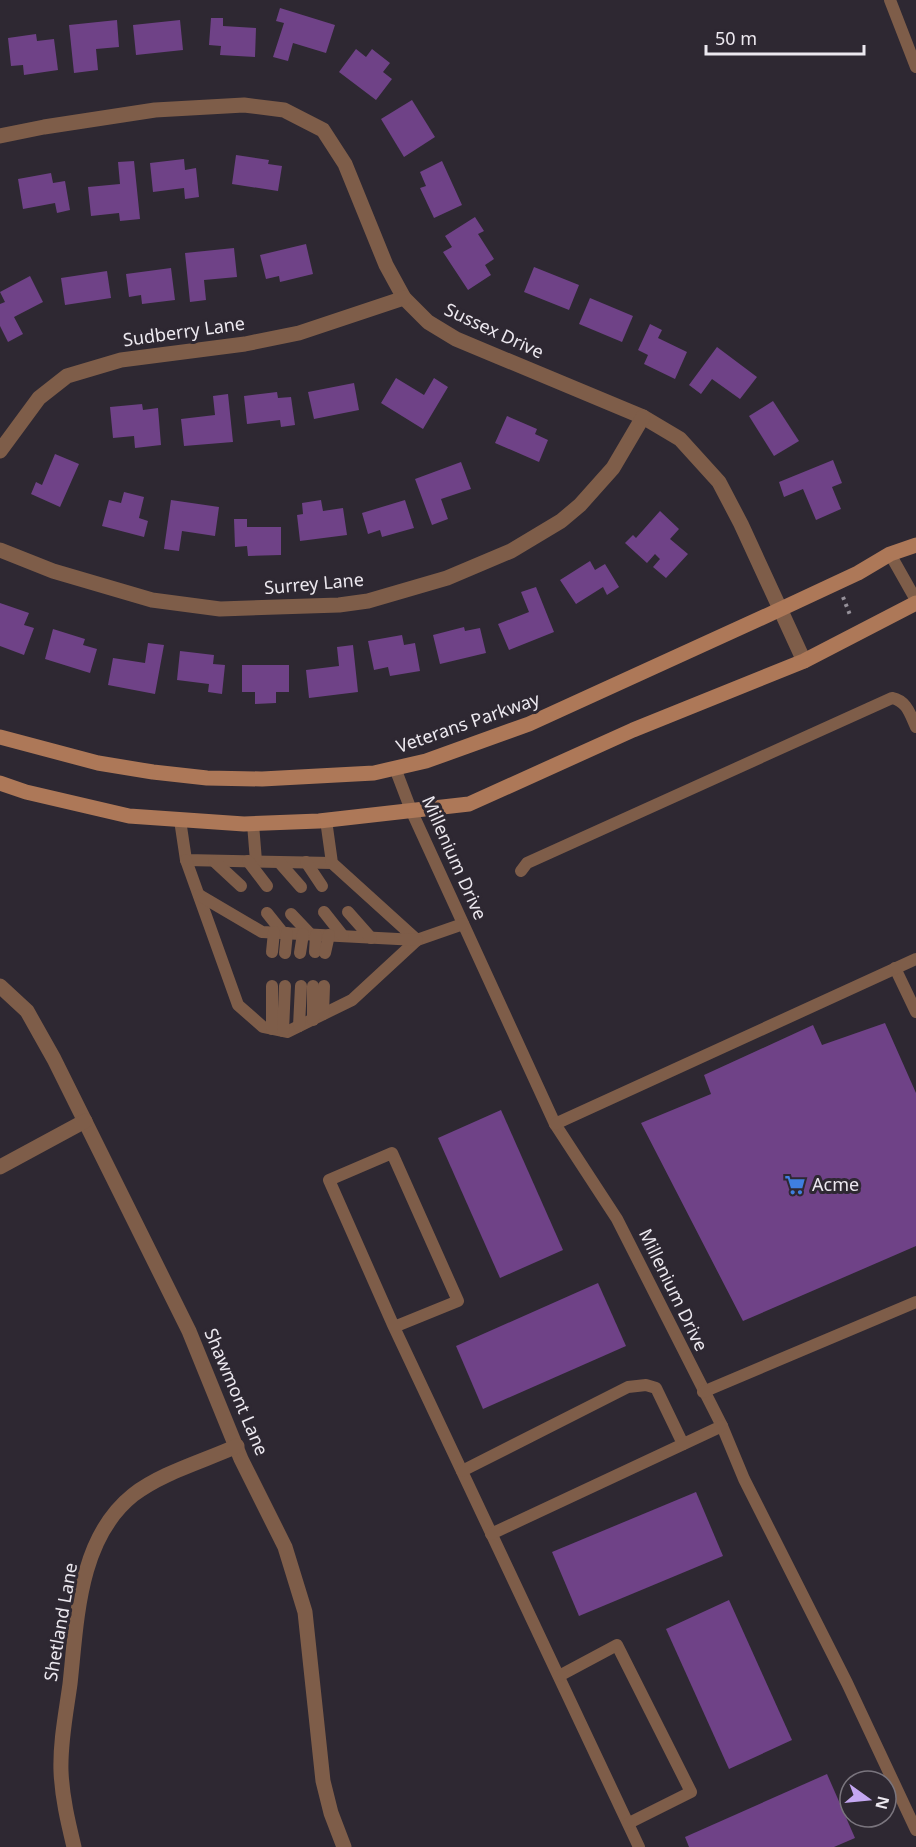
<svg xmlns="http://www.w3.org/2000/svg" width="916" height="1847" viewBox="0 0 916 1847" font-family="'Noto Sans',sans-serif">
	<rect width="100%" height="100%" fill="#2e2832"/>
	<!-- building -->
	<g fill="#6f4287">
		<polygon points="280,8 335,25 326,53 293,43 288,61 273,57 284,23 276,21"/>
		<polygon points="211,18 223,18 223,26 256,28 255,57 220,55 221,46 209,45"/>
		<polygon points="117,20 119,47 96,49 98,70 74,73 69,25"/>
		<polygon points="180,20 183,50 136,55 133,25"/>
		<polygon points="36,34 37,41 54,39 58,70 24,75 23,65 11,66 8,38"/>
		<polygon points="356,49 366,57 372,49 390,63 383,72 392,79 376,100 339,72"/>
		<polygon points="412,100 435,137 404,157 381,119"/>
		<polygon points="236,155 269,160 268,164 282,166 278,191 232,184"/>
		<polygon points="184,159 185,170 196,168 199,197 185,199 184,188 153,192 150,163"/>
		<polygon points="134,161 140,219 120,221 119,213 91,216 88,187 120,184 118,162"/>
		<polygon points="442,161 462,205 434,218 420,188 426,186 420,172"/>
		<polygon points="51,173 53,183 65,181 70,210 57,213 55,203 23,209 18,179"/>
		<polygon points="475,217 484,231 478,234 494,259 485,265 491,275 468,290 443,252 452,247 445,236"/>
		<polygon points="306,244 313,274 280,282 279,276 266,279 260,255"/>
		<polygon points="234,248 237,277 204,280 206,300 190,302 185,253"/>
		<polygon points="534,267 579,285 569,310 524,292"/>
		<polygon points="171,268 175,300 142,304 141,295 129,297 126,274"/>
		<polygon points="107,271 111,298 65,305 61,278"/>
		<polygon points="30,276 43,302 14,317 23,334 8,342 0,326 0,304 5,302 0,292"/>
		<polygon points="590,298 633,316 622,342 579,324"/>
		<polygon points="650,324 662,330 658,338 687,352 675,379 644,364 648,355 638,350"/>
		<polygon points="717,347 757,377 740,399 712,379 701,394 689,385"/>
		<polygon points="396,378 424,395 434,378 448,387 423,429 381,403"/>
		<polygon points="354,383 359,410 314,419 308,392"/>
		<polygon points="277,392 278,398 291,397 295,425 281,427 280,420 247,424 244,396"/>
		<polygon points="228,394 233,442 184,446 181,419 215,415 213,396"/>
		<polygon points="773,401 799,441 774,456 749,416"/>
		<polygon points="142,404 143,410 158,408 161,445 135,448 134,436 113,438 110,407"/>
		<polygon points="507,416 537,429 535,434 548,440 539,462 495,443"/>
		<polygon points="55,454 79,464 60,507 31,494 36,482 42,485"/>
		<polygon points="833,460 842,483 832,487 841,509 816,520 803,489 784,497 779,482"/>
		<polygon points="461,462 471,489 441,499 448,519 432,525 415,479"/>
		<polygon points="124,492 144,497 139,518 148,521 144,537 102,526 109,500 121,503"/>
		<polygon points="171,500 219,507 215,536 182,531 179,551 164,549"/>
		<polygon points="321,500 323,511 343,508 347,535 300,541 297,515 303,514 302,503"/>
		<polygon points="405,500 414,528 382,537 380,530 368,534 362,513"/>
		<polygon points="660,511 679,529 670,539 688,554 666,578 653,567 660,559 655,554 647,563 625,543 633,535 636,538"/>
		<polygon points="234,519 247,519 247,527 281,527 281,555 248,556 247,546 235,547"/>
		<polygon points="590,561 595,570 605,564 619,587 607,595 603,587 576,604 560,580"/>
		<polygon points="536,587 554,632 509,650 498,624 529,612 521,592"/>
		<polygon points="0,603 29,613 24,625 34,628 24,655 0,646"/>
		<polygon points="464,627 465,631 480,628 486,653 440,664 433,635"/>
		<polygon points="53,629 85,639 83,645 97,649 90,673 45,659"/>
		<polygon points="402,635 404,645 415,643 420,671 390,676 388,667 374,670 368,641"/>
		<polygon points="148,643 164,645 155,694 108,685 113,658 145,663"/>
		<polygon points="353,645 358,692 309,698 306,670 339,666 337,647"/>
		<polygon points="180,651 214,655 213,664 225,665 222,694 208,692 209,684 177,680"/>
		<polygon points="242,665 289,665 289,692 276,692 276,703 255,704 255,692 242,692"/>
		<polygon points="885,1023 916,1093 916,1246 743,1321 641,1123 711,1094 704,1075 813,1025 822,1045"/>
		<polygon points="501,1110 563,1250 500,1278 438,1138"/>
		<polygon points="598,1283 626,1346 483,1409 456,1346"/>
		<polygon points="696,1492 723,1556 579,1616 552,1552"/>
		<polygon points="729,1600 792,1740 729,1769 666,1629"/>
		<polygon points="827,1774 855,1838 834,1847 689,1847 685,1837"/>
	</g>
	<g fill="none" stroke-linecap="round" stroke-linejoin="round">
		<!-- path -->
		<polyline stroke="#96919a" stroke-width="4" stroke-dasharray="3 4.5" stroke-linecap="butt" points="843,597 850,615"/>
		<!-- service -->
		<g stroke="#7e5d49" stroke-width="12">
			<polyline points="890,0 916,67"/>
			<polyline points="890,554 916,600"/>
			<polyline points="395,768 411,810 555,1124 617,1219 722,1426 744,1479 847,1683 916,1830"/>
			<polyline points="180,820 186,860 332,863"/>
			<polyline points="326,820 332,863 417,940 463,924"/>
			<polyline points="253,824 256,861"/>
			<polyline points="186,860 238,1005 263,1027 287,1032 352,1000 417,940"/>
			<polyline points="214,861 241,886"/>
			<polyline points="248,861 267,886"/>
			<polyline points="279,862 301,887"/>
			<polyline points="306,862 322,886"/>
			<path d="M521 871 527 863 892 698C907 701 910 714 916 727"/>
			<polyline points="199,895 262,932 417,940"/>
			<polyline points="324,912 343,936"/>
			<polyline points="348,912 371,938"/>
			<polyline points="267,913 283,933"/>
			<polyline points="291,914 310,934"/>
			<polyline points="272,952 274,932"/>
			<polyline points="315,952 316,935"/>
			<polyline points="285,953 287,933"/>
			<polyline points="300,953 303,934"/>
			<polyline points="325,953 329,935"/>
			<polyline points="895,968 916,1012"/>
			<polyline points="272,986 272,1029"/>
			<polyline points="323,1014 324,986"/>
			<polyline points="313,1020 313,986"/>
			<polyline points="299,1026 301,986"/>
			<polyline points="283,1031 285,986"/>
			<polyline points="555,1124 916,959"/>
			<polyline points="394,1327 458,1301 392,1153 329,1180 394,1327 639,1847"/>
			<polyline points="703,1392 916,1302"/>
			<polyline points="462,1471 628,1387 646,1385 656,1388 683,1444"/>
			<polyline points="491,1534 722,1426"/>
			<polyline points="559,1676 617,1645 691,1792 629,1823"/>
		</g>
		<!-- minor -->
		<g stroke="#7e5d49" stroke-width="15">
			<polyline points="0,136 44,127 155,110 244,105 284,110 323,130 345,164 386,265 404,298 428,322 456,339 643,417 680,439 719,482 741,524 804,661"/>
			<polyline points="0,451 39,398 67,376 121,360 245,344 299,333 404,298"/>
			<polyline points="0,550 53,571 152,600 220,609 339,605 368,601 447,578 511,551 561,521 580,505 613,468 643,417"/>
			<polyline points="0,986 27,1011 54,1059 189,1331 241,1459 285,1547 305,1612 323,1781 331,1813 344,1847"/>
			<polyline points="0,1167 85,1121"/>
			<path d="M74 1847C68 1822 62 1797 61 1771 60 1742 66 1713 70 1684 77 1620 78 1539 133 1495 161 1473 204 1461 237 1446"/>
		</g>
		<!-- secondary -->
		<g stroke="#ad7858" stroke-width="15">
			<polyline points="0,737 98,763 153,772 207,778 262,779 374,773 426,761 529,724 768,615 858,573 890,554 916,545"/>
			<polyline points="0,783 26,792 129,816 244,824 319,821 469,804 633,730 804,661 916,603"/>
		</g>
	</g>
	<!-- icons -->
	<defs>
		<g id="supermarket-bare" transform="scale(1.62)"><path d="M-6-5.5h2.5l.6 2H6L4.5 2H-2.5L-4.4-4H-6ZM-1.5 3.2a1.3 1.3 0 1 0 .1 0ZM3 3.2a1.3 1.3 0 1 0 .1 0Z" fill="#3f7fe0" stroke="#2e2832" stroke-width="2.5" paint-order="stroke"/></g>
	</defs>
	<g fill-rule="evenodd">
		<use href="#supermarket-bare" x="795" y="1185"/>
	</g>
	<g text-anchor="middle" stroke-width="6" stroke-linejoin="round" paint-order="stroke">
		<!-- street labels -->
		<g font-size="18" fill="#ece8ef" stroke="#2e2832">
			<text transform="translate(494 331) rotate(25)" y="6">Sussex Drive</text>
			<text transform="translate(184 332) rotate(-8)" y="6">Sudberry Lane</text>
			<text transform="translate(314 584) rotate(-5)" y="6">Surrey Lane</text>
			<text transform="translate(468 723) rotate(-19)" y="6">Veterans Parkway</text>
			<text transform="translate(454 858) rotate(66)" y="6">Millenium Drive</text>
			<text transform="translate(673 1290) rotate(64)" y="6">Millenium Drive</text>
			<text transform="translate(236 1392) rotate(67)" y="6">Shawmont Lane</text>
			<text transform="translate(61 1622) rotate(-80)" y="6">Shetland Lane</text>
		</g>
		<!-- poi labels -->
		<g font-size="18" fill="#ece8ef" stroke="#2e2832" text-anchor="start">
			<text x="812" y="1191">Acme</text>
		</g>
	</g>
	<!-- north arrow -->
	<g transform="translate(868 1799) rotate(105)"><circle r="28" fill="#2e2832" stroke="#7a757e" stroke-width="1.5"/>
	<path d="M0-4.5L10 22L0 15L-10 22Z" fill="#c4a7f1"/>
	<text y="-9" font-size="16" font-weight="bold" text-anchor="middle" fill="#ece8ef">N</text>
	</g>
	<!-- scale -->
	<path d="M706 45v9h158v-9" fill="none" stroke="#ece8ef" stroke-width="3"/>
	<text x="715" y="45" font-size="18" fill="#ece8ef" stroke="#2e2832" stroke-width="4.5" paint-order="stroke">50 m</text>
</svg>
